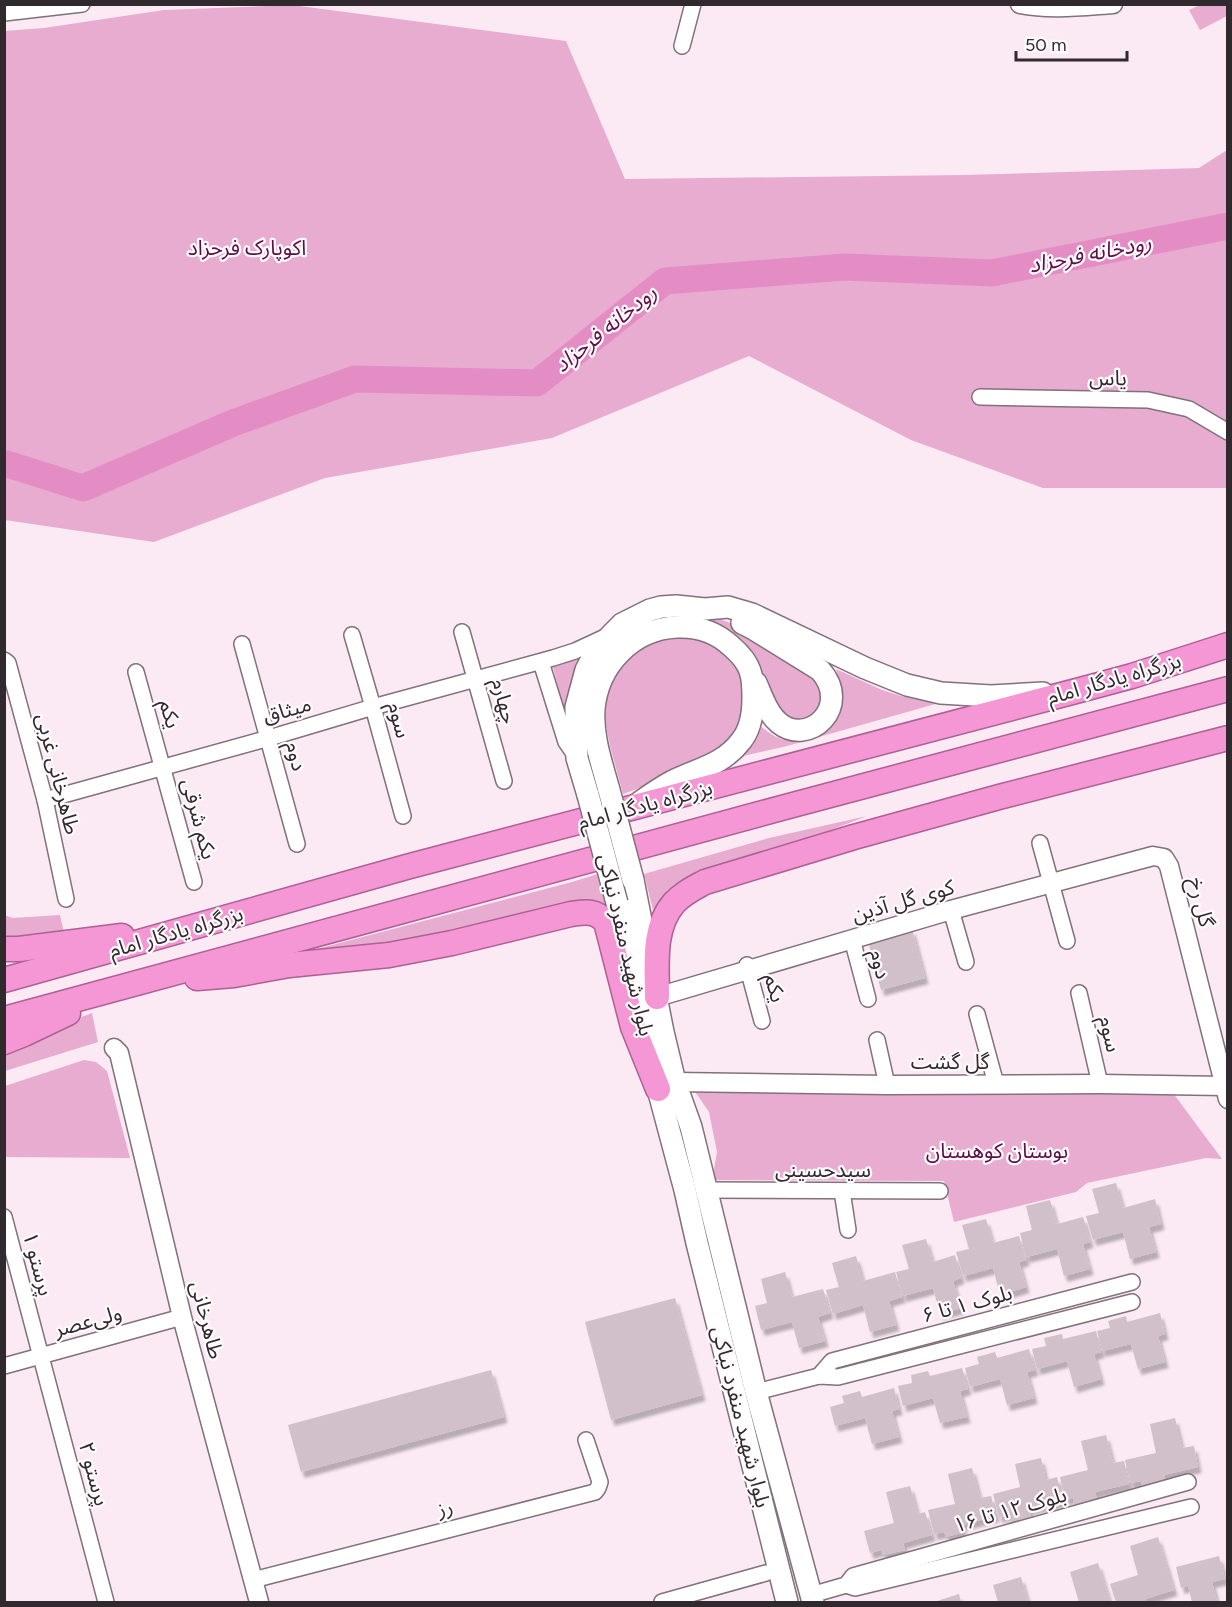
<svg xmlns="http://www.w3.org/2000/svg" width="1232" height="1607" viewBox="0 0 1232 1607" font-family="Figtree,'Noto Sans Arabic',sans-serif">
	<defs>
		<filter id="shadow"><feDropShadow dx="3.5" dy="6" stdDeviation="1.5" flood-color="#0004"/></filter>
	</defs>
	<rect width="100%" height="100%" fill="#fbe9f4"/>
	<!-- green -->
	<g fill="#e8acd1">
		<polygon points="292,5 566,41 625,179 965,175 1199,168 1227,150 1227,488 1043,488 911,440 749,356 552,438 325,478 154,542 5,520 4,31 44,28 164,10"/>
		<polygon points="1200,5 1227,5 1227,16 1200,30 1189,10"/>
		<polygon points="713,616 740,627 800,661 827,690 816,717 788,722 710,625"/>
		<polygon points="667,634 705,638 734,659 743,678 747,706 732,744 670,777 623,794 610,746 606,726 604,704 607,687 629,653"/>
		<polygon points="578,659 565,715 553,667"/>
		<path d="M836 669 882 690 901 696 939 703 787 746 743 756 760 726C768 732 775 738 785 740 800 743 824 735 834 724 839 717 842 705 843 697 843 687 839 678 836 669Z"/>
		<polygon points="867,816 774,852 674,885 653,910 644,874 769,838"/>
		<polygon points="604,872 618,930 607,915 515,921 237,970 572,882"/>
		<polygon points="4,915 13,918 60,915 64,933 5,937"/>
		<polygon points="92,1013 98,1042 5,1071 5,1046"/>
		<polygon points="84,1060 96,1062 107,1071 130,1158 5,1157 5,1086"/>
		<polygon points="694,1090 1173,1093 1222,1159 1206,1158 1087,1183 1076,1192 954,1222 944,1181 712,1180 717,1152 709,1112"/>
	</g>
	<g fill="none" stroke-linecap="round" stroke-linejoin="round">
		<!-- river -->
		<polyline stroke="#e38dc4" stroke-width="27" points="4,464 7,464 83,488 233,423 355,379 537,383 665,281 845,267 992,273 1228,226"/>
	</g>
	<!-- building -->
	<g fill="#d1bfc9" filter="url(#shadow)">
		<polygon points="912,929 925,978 881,990 868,941"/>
		<polygon points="1116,1183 1123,1208 1155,1199 1161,1224 1149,1227 1156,1252 1130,1259 1123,1232 1093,1240 1086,1216 1099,1213 1092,1189"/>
		<polygon points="1050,1200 1057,1224 1083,1217 1090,1242 1083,1244 1090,1269 1064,1276 1057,1249 1026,1257 1020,1233 1032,1230 1026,1206"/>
		<polygon points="986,1219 993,1243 1019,1236 1026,1260 1019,1262 1026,1287 1000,1295 993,1268 963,1276 956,1252 969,1249 962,1225"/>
		<polygon points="926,1239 933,1262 955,1255 961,1278 953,1281 961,1308 940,1314 933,1288 903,1296 896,1272 909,1269 902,1245"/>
		<polygon points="856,1256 863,1281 895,1272 902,1297 889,1301 896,1325 870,1332 863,1305 833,1314 826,1290 839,1287 832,1263"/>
		<polygon points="785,1272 792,1297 823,1289 830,1313 818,1317 825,1341 799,1348 792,1322 761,1330 755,1306 767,1303 761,1279"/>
		<polygon points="675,1298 702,1395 611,1420 585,1322"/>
		<polygon points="1160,1313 1165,1334 1158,1336 1165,1362 1138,1369 1131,1344 1102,1351 1097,1331 1110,1328 1108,1321 1126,1316 1127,1322"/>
		<polygon points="1096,1331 1101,1352 1094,1354 1101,1379 1074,1387 1067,1361 1037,1369 1032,1349 1046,1346 1044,1338 1062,1334 1063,1339"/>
		<polygon points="1029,1349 1035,1370 1027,1372 1034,1398 1007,1405 1000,1379 970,1387 965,1368 979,1364 977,1357 995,1352 997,1358"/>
		<polygon points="962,1368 968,1389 960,1391 967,1417 940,1423 933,1398 903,1406 898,1386 912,1383 911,1375 928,1371 930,1376"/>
		<polygon points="491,1370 504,1417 301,1472 288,1425"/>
		<polygon points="894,1388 899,1409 892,1411 899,1437 872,1444 865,1418 835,1426 830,1407 844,1403 842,1396 860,1391 862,1397"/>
		<polygon points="1175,1418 1182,1448 1194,1446 1198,1467 1164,1475 1166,1482 1143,1488 1141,1481 1130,1483 1125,1460 1156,1453 1150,1424"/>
		<polygon points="1106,1435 1113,1463 1124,1461 1129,1484 1095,1492 1097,1499 1074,1505 1073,1498 1065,1499 1060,1477 1088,1470 1081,1441"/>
		<polygon points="1041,1458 1046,1480 1057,1477 1063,1501 1029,1509 1031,1517 1010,1522 1009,1515 999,1517 993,1494 1020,1487 1015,1464"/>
		<polygon points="972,1468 980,1498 991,1496 996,1516 962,1525 964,1532 946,1537 944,1532 934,1534 928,1510 955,1504 948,1474"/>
		<polygon points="910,1486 918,1514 925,1512 932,1535 903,1543 905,1550 883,1555 881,1550 870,1553 864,1531 894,1523 886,1492"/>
		<polygon points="1158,1537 1174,1590 1145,1599 1146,1602 1116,1602 1110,1584 1138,1575 1130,1546"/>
		<polygon points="1219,1556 1225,1579 1212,1582 1217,1602 1192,1602 1188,1586 1181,1588 1176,1567"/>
		<polygon points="1098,1563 1110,1602 1079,1602 1070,1572"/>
		<polygon points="1021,1577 1028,1602 998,1602 993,1585"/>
		<polygon points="959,1594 961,1602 934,1602"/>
	</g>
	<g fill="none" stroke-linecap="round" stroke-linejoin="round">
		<!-- minor casing -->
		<g stroke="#80717a" stroke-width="18">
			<g id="minor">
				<polyline points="4,13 82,4"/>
				<polyline points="682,46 693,4"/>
				<polyline points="980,397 1148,400 1189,409 1228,432"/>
				<polyline points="462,632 504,781"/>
				<polyline points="352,635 373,707 403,816"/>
				<polyline points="242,644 297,844"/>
				<polyline points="4,660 8,663 45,800 66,899"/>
				<polyline points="541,662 566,742 577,758"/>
				<polyline points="136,672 194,882"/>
				<polyline points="45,800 269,738 373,707 553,658 575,651 603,638"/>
				<polyline points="1040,843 1067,941"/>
				<polyline points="951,910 966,962"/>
				<polyline points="852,939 868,999"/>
				<polyline points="747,965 762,1021"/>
				<polyline points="1079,993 1100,1084"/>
				<polyline points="977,1014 996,1084"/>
				<polyline points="877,1040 887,1085"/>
				<polyline points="707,1190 940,1191"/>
				<polyline points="842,1191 848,1230"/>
				<polyline points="4,1217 106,1602"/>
				<polyline points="4,1366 182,1317"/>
				<polyline points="819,1376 832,1361 1132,1282"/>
				<polyline points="756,1392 819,1376 838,1377 1132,1302"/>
				<polyline points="253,1580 595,1492 598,1488 600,1482 586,1440"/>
				<polyline points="846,1585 855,1588 1191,1507"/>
				<polyline points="811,1595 846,1585 853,1576 1188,1482"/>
				<polyline points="662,1602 766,1573"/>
			</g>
		</g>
		<!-- tertiary casing -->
		<g stroke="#80717a" stroke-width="21">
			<g id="tertiary">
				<path d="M1020 4C1050 10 1083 6 1113 4"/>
				<polyline points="657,997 951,910 1153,856 1164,858 1169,866 1228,1099"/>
				<polyline points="114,1048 119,1053 182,1317 259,1602"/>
				<polyline points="675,1082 887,1085 1100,1084 1224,1086"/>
			</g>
		</g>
		<!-- secondary casing -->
		<g stroke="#80717a" stroke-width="24">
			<g id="secondary">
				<path d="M742 623 752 628 820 670C853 707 808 747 779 723 767 713 762 696 756 683"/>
				<path d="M609 790C602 764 592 737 594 709 598 665 632 629 677 627 698 626 716 632 731 646 738 652 747 662 750 671 753 679 753 690 753 698 753 714 751 729 741 741 722 766 696 769 671 782 660 788 650 795 640 802"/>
				<polyline points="588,795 577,758 576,707 586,670 596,651 612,634 622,624 650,610 661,607 676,606 705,609 728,607 752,614 865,668 907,685 941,693 991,696 1043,693"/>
				<polyline points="633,880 663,1032 675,1082 691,1127 756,1392 813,1602"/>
				<polyline points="617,903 641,999 658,1089 685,1190 697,1243 787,1602"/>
			</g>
		</g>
		<!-- trunk casing -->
		<g stroke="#ad6093" stroke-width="27">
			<g id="trunk">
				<polyline points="4,949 19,949 122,936"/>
				<path d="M197 978 234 975 289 965 389 955 452 943 571 914C586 912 595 910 606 922L633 1027 658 1089"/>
				<polyline points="4,980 410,866 1080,690 1132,676 1228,645"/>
				<path d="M657 997C657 966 652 928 674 903 683 893 694 888 705 882L854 837 999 797 1228 738"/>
				<polyline points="4,1019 789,806 1228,689"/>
				<polyline points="4,1042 24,1034 68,1013"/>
			</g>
		</g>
		<!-- minor -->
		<use href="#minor" stroke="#fff" stroke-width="15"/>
		<!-- tertiary -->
		<use href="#tertiary" stroke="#fff" stroke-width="18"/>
		<!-- secondary -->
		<use href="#secondary" stroke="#fff" stroke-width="21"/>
		<!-- trunk -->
		<use href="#trunk" stroke="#f497d4" stroke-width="24"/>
		<!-- secondary-bridge casing -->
		<g stroke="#80717a" stroke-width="24" stroke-linecap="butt">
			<g id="secondary-bridge">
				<polyline points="609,790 633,880"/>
				<polyline points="588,795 617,903"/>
			</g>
		</g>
		<!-- secondary-bridge -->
		<use href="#secondary-bridge" stroke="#fff" stroke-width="21"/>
	</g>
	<g text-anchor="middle" stroke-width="4.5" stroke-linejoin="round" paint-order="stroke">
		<!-- park labels -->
		<g font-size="21" fill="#590e45" stroke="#fffbfd">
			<text x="247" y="255">اکوپارک فرحزاد</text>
			<text x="997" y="1158">بوستان کوهستان</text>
		</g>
		<!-- street labels -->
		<g font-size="21" fill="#30292d" stroke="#fffbfd">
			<text transform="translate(1108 378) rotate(1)" y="7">یاس</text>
			<text transform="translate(1114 679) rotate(-16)" y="7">بزرگراه یادگار امام</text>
			<text transform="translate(504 701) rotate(75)" y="7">چهارم</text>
			<text transform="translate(287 710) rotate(-16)" y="7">میثاق</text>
			<text transform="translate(170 714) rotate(74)" y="7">یکم</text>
			<text transform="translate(399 720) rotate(75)" y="7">سوم</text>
			<text transform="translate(296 756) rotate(75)" y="7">دوم</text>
			<text transform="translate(58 774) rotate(76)" y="7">طاهرخانی غربی</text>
			<text transform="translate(645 805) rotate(-15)" y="7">بزرگراه یادگار امام</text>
			<text transform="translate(199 819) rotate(75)" y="7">یکم شرقی</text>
			<text transform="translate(903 901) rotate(-16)" y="7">کوی گل آذین</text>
			<text transform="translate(1201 902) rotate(76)" y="7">گل رخ</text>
			<text transform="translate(176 932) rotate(-16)" y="7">بزرگراه یادگار امام</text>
			<text transform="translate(626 945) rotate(77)" y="7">بلوار شهید منفرد نیاکی</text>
			<text transform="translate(880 964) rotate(75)" y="7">دوم</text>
			<text transform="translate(775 988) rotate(75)" y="7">یکم</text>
			<text transform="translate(1110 1034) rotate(77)" y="7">سوم</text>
			<text x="950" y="1069">گل گشت</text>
			<text x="823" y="1177">سیدحسینی</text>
			<text transform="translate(38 1264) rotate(75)" y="7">پرستو ۱</text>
			<text transform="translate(967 1304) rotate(-15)" y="7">بلوک ۱ تا ۶</text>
			<text transform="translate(207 1320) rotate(76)" y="7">طاهرخانی</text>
			<text transform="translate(88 1321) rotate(-15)" y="7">ولی‌عصر</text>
			<text transform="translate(741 1417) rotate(76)" y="7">بلوار شهید منفرد نیاکی</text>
			<text transform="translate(94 1474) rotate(75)" y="7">پرستو ۲</text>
			<text transform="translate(445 1508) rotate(-14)" y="7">رز</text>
			<text transform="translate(1010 1510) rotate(-16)" y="7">بلوک ۱۲ تا ۱۶</text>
		</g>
		<!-- water labels -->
		<g font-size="22" font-style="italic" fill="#5c1147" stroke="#fffbfd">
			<text transform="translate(1090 253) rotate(-11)" y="8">رودخانه فرحزاد</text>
			<text transform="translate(605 328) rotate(-39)" y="8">رودخانه فرحزاد</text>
		</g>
	</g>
	<!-- border -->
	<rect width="1232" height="1607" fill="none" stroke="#30292d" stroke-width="12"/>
	<!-- scale -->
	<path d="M1016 51v9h111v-9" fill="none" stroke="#30292d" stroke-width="3"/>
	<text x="1025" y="51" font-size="18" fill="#30292d" stroke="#fffbfd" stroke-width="4.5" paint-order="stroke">50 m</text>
</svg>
